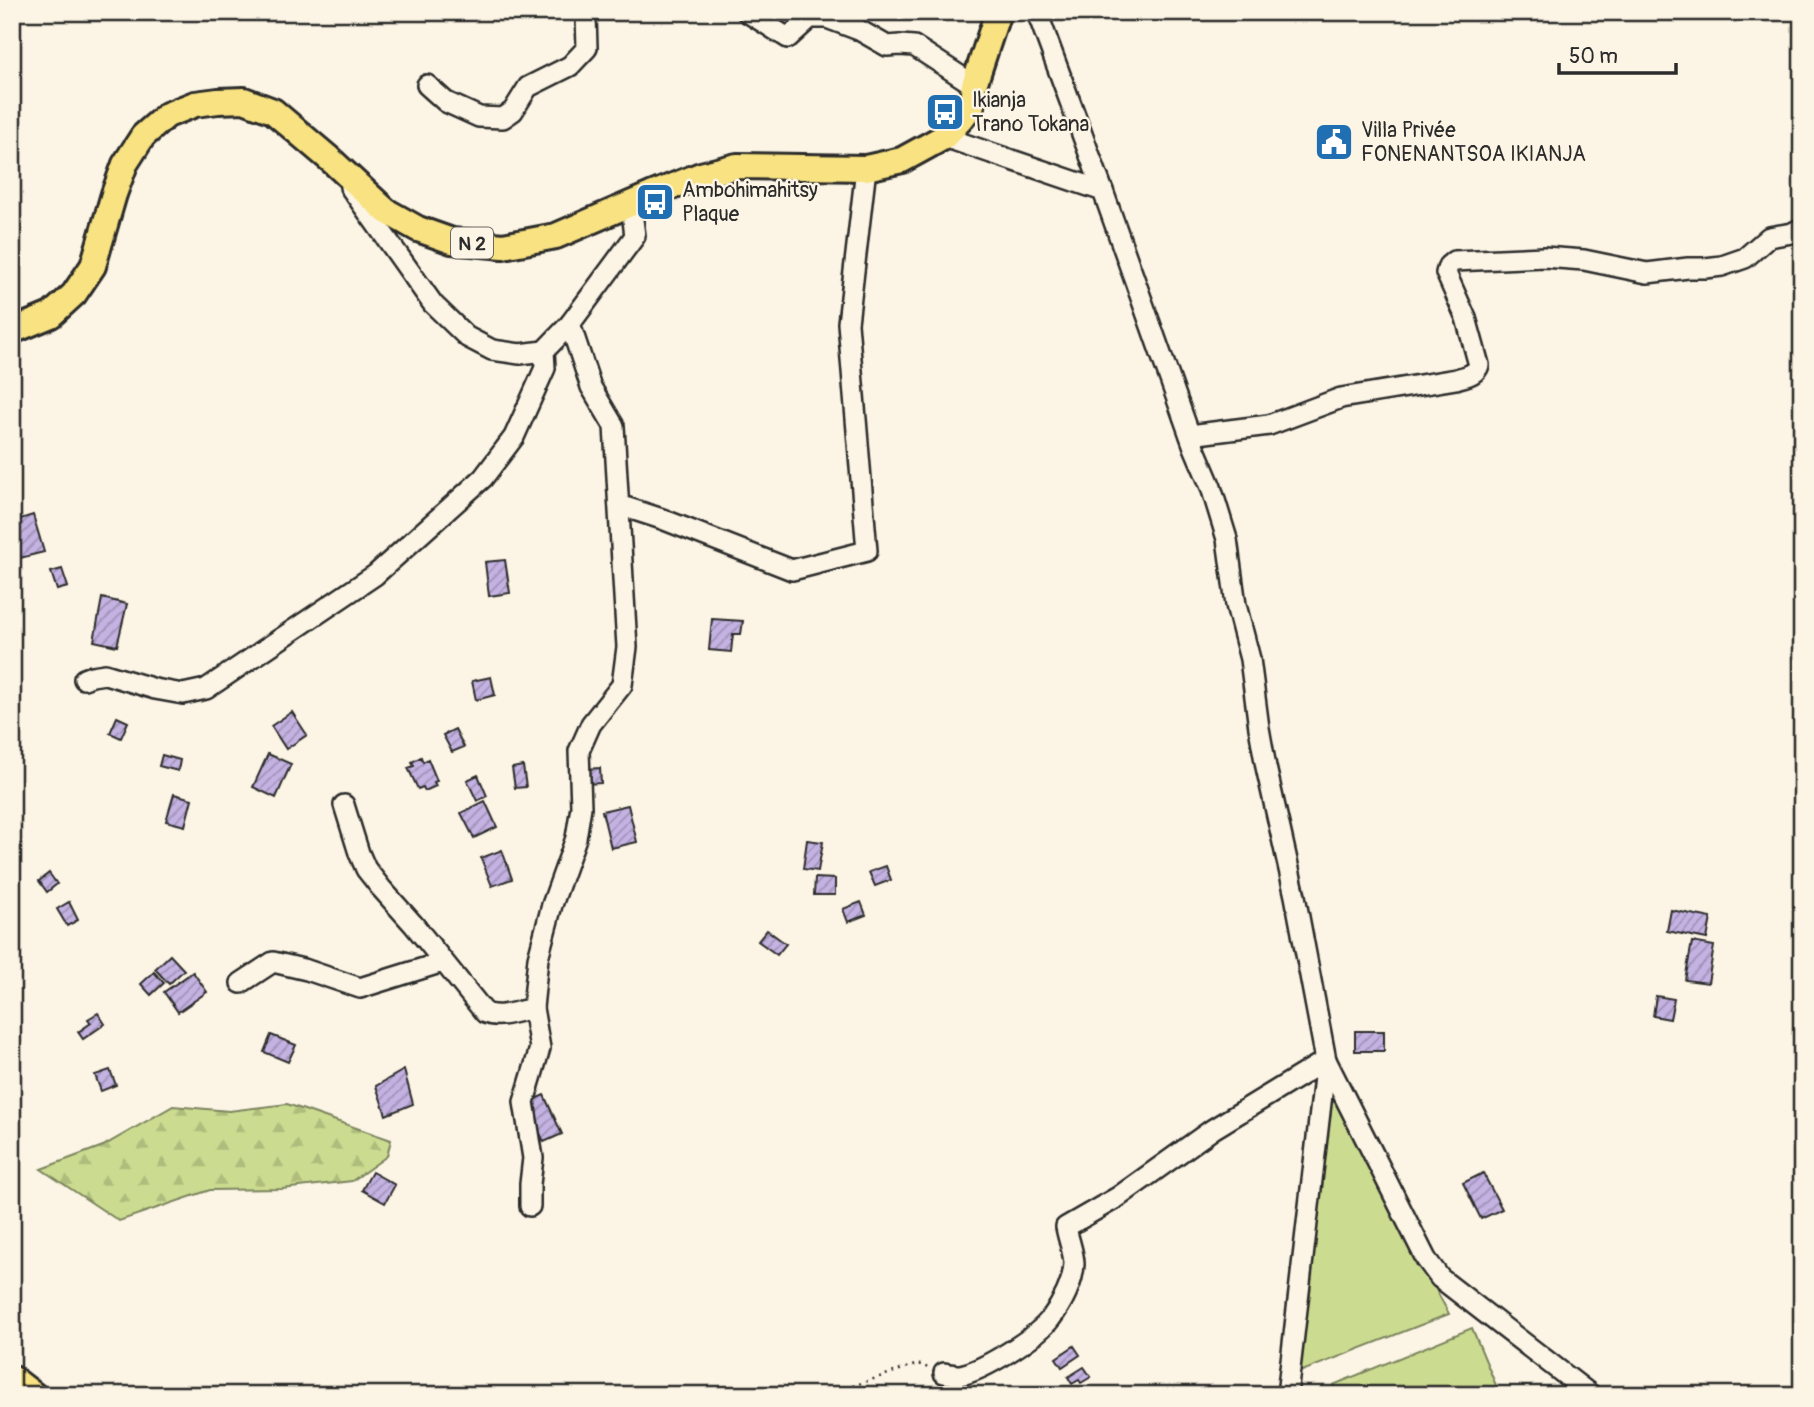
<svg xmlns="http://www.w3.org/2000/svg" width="1814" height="1407" viewBox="0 0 1814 1407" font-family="Pangolin,sans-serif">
	<defs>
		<pattern id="forest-firs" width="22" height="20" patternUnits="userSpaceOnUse" patternTransform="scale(1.75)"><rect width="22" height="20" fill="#cbdc90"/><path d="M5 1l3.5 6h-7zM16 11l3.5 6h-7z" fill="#aebd7c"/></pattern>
		<pattern id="building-hatch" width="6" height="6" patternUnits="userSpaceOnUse" patternTransform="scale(1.75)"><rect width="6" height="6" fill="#c4b2e2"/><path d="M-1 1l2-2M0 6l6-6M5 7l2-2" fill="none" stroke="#9f91b7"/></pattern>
	</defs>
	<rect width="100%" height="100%" fill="#fcf5e5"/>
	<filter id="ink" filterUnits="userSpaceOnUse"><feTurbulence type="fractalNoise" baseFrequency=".0143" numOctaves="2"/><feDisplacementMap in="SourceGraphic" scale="14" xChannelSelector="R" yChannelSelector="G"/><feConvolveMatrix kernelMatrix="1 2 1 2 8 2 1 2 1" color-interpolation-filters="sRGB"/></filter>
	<g filter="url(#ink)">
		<!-- forest -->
		<polygon fill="url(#forest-firs)" stroke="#7b845e" stroke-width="2" points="287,1104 391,1140 387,1156 352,1181 282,1189 210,1190 119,1221 41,1169 103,1146 173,1106 229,1111"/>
		<!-- garden -->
		<g fill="#cbdc90" stroke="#7b845e" stroke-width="2">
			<polygon points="1336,1101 1449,1314 1292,1375 1323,1106"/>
			<polygon points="1472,1328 1500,1395 1337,1395 1333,1385"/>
		</g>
		<!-- building -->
		<g fill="url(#building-hatch)" stroke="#2b2b2b" stroke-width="2">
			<polygon points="33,515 44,552 12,560 12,527 14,526 17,520"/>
			<polygon points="505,560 510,593 489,596 485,562"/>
			<polygon points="62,569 68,587 57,590 51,572"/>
			<polygon points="102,598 127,604 117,646 94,641"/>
			<polygon points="712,619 743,621 741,634 733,634 731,652 709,650"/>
			<polygon points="491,677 495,695 476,700 472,681"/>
			<polygon points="17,690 19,703 12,705 12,691"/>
			<polygon points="292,712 307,735 286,749 271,726"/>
			<polygon points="117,717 128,722 121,738 110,733"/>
			<polygon points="455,729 464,747 452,752 443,735"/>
			<polygon points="268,754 291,764 276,798 253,787"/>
			<polygon points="162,755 180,760 178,771 159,766"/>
			<polygon points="421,757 423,762 428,759 437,781 434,782 436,786 425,791 423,787 418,789 408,768 414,766 412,762"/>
			<polygon points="523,766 526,787 515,788 512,768"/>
			<polygon points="600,768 601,783 586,784 585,769"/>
			<polygon points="478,775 487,796 477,801 467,780"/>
			<polygon points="174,794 192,799 185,826 166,821"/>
			<polygon points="485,801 497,827 474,838 461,813"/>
			<polygon points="628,805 637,842 611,848 602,811"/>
			<polygon points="807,840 823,842 818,871 803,869"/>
			<polygon points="502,850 512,879 492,886 481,858"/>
			<polygon points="886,866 891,880 875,886 869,872"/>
			<polygon points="49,873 57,884 47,892 39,881"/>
			<polygon points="815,878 835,879 835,895 814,895"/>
			<polygon points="69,902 78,920 67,926 57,909"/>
			<polygon points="861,902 866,915 848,922 843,909"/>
			<polygon points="1671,910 1711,918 1707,939 1667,931"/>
			<polygon points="767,930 786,944 777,955 758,941"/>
			<polygon points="1692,942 1714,946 1708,983 1685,980"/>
			<polygon points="170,955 184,970 169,984 155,969"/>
			<polygon points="154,972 164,983 151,995 141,984"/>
			<polygon points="193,972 207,992 178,1012 164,992"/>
			<polygon points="1656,996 1674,999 1670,1019 1653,1016"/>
			<polygon points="98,1013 105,1024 83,1039 78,1032 91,1023 88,1019"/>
			<rect x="1355" y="1031" width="29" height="20"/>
			<polygon points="271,1035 296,1045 288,1062 264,1052"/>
			<polygon points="110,1070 116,1085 101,1091 95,1075"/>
			<polygon points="404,1070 413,1104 386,1115 376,1086"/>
			<polygon points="544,1095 562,1134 544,1142 526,1103"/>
			<polygon points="372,1172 395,1185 385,1203 362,1190"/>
			<polygon points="1483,1173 1502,1209 1481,1219 1463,1183"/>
			<polygon points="1074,1346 1080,1355 1062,1367 1056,1358"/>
			<polygon points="1084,1367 1091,1377 1081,1383 1079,1380 1072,1384 1068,1377"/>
		</g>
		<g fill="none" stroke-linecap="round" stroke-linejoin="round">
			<!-- minor casing -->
			<g stroke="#2b2b2b" stroke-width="24">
				<g id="minor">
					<polyline points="747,12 788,38 810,18 827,18 859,30 887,46 900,45 914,46 974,85"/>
					<polyline points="1037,12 1103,191"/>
					<polyline points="427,85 446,102 479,117 503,118 513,111 528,87 570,66 587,48 586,15 588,12"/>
					<polyline points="944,137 1103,191 1194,447 1211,487 1227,539 1236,605 1250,659 1259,728 1266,767 1295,896 1326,1060 1426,1259 1440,1278 1591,1395"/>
					<polyline points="350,187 433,304 467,337 492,350 520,354 544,351"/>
					<path d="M1190 435 1269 425 1341 398 1456 379C1465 376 1476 375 1479 365L1466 318 1446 273 1448 266 1454 261 1544 257 1584 260 1647 273 1688 268H1705L1722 266 1745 258 1769 237 1792 233 1802 228"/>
					<polyline points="619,505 662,519 792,570 867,551 848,323 866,168"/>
					<polyline points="84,679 92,676 105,674 155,689 183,694 206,689 375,575 483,478 514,437 545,368 544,351 570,324 635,236 631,204"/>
					<path d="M344 805 359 853 366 869 381 888 414 925 485 1013C500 1019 518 1011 533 1008L538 958 552 905 576 838 581 807 579 751 591 724 622 685 627 647 614 426 591 387 570 324"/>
					<polyline points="241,983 273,962 307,970 360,988 443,962"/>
					<polyline points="530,1206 530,1184 533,1158 524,1102 540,1048 533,1008"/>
					<path d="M944 1373C949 1374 955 1375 960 1375 983 1371 1037 1337 1051 1318 1062 1304 1073 1283 1074 1264 1074 1253 1068 1239 1066 1227L1118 1197 1213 1129 1326 1060"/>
					<polyline points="1287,1395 1326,1060"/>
				</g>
			</g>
			<!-- major casing -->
			<g stroke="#2b2b2b" stroke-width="30">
				<g id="major">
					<polyline points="12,331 51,315 74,294 93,266 114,194 125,164 143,136 167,115 195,104 218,101 244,100 273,111 332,161 386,211 418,229 452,241 503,246 556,236 651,195 701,175 737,166 866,168 902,160 944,137 962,118 972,105 974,85 998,12"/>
					<polyline points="12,1378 34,1395"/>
				</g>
			</g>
			<!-- path -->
			<g stroke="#2b2b2b" stroke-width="2.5" stroke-dasharray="2 5" stroke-linecap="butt">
				<polyline points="1802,129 1799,139 1802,141"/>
				<polyline points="826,1395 918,1364 928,1368"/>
			</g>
			<!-- minor -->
			<use href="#minor" stroke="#fcf5e5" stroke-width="19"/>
			<!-- major -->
			<use href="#major" stroke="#f8e281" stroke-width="24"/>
		</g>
	</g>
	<!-- icons -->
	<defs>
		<g id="bus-square" transform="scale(2.0125)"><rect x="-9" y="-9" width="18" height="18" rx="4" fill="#1f6fb2" stroke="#fcf5e5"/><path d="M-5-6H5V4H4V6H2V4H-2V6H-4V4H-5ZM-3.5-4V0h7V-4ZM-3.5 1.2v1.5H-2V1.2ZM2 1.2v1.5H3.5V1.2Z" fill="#fff"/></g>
		<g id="civic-square" transform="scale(2.0125)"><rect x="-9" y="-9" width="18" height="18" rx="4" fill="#1f6fb2" stroke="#fcf5e5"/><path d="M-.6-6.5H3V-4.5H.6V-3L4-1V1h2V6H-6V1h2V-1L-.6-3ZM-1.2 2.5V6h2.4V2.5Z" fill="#fff"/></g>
	</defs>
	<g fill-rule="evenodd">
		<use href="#bus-square" x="945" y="112"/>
		<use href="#civic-square" x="1334" y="142"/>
		<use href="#bus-square" x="655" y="202"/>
	</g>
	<g text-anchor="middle" stroke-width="5" stroke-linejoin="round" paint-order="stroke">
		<!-- shield labels -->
		<rect fill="#fcf5e5" stroke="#6a6863" stroke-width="2" x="451" y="227.5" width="42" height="31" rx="5"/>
		<g font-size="19" font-weight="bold" fill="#2b2b2b">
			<text x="472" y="250">N 2</text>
		</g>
		<!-- poi labels -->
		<g font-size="21" fill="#2b2b2b" stroke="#fcf5e5" text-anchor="start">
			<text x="972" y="107">Ikianja<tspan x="972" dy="24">Trano Tokana</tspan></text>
			<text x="1361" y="137">Villa Privée<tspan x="1361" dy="24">FONENANTSOA IKIANJA</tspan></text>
			<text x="682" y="197">Ambohimahitsy<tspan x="682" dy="24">Plaque</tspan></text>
		</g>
	</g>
	<!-- margin -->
	<rect width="1814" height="1407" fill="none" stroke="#fcf5e5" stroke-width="42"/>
	<rect x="21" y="21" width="1772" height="1365" fill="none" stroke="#2b2b2b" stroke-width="2.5" filter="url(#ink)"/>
	<!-- scale -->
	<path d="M1559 63v10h117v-10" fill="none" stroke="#2b2b2b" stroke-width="3.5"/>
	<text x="1569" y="63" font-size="21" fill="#2b2b2b" stroke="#fcf5e5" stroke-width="5" paint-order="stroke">50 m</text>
</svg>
